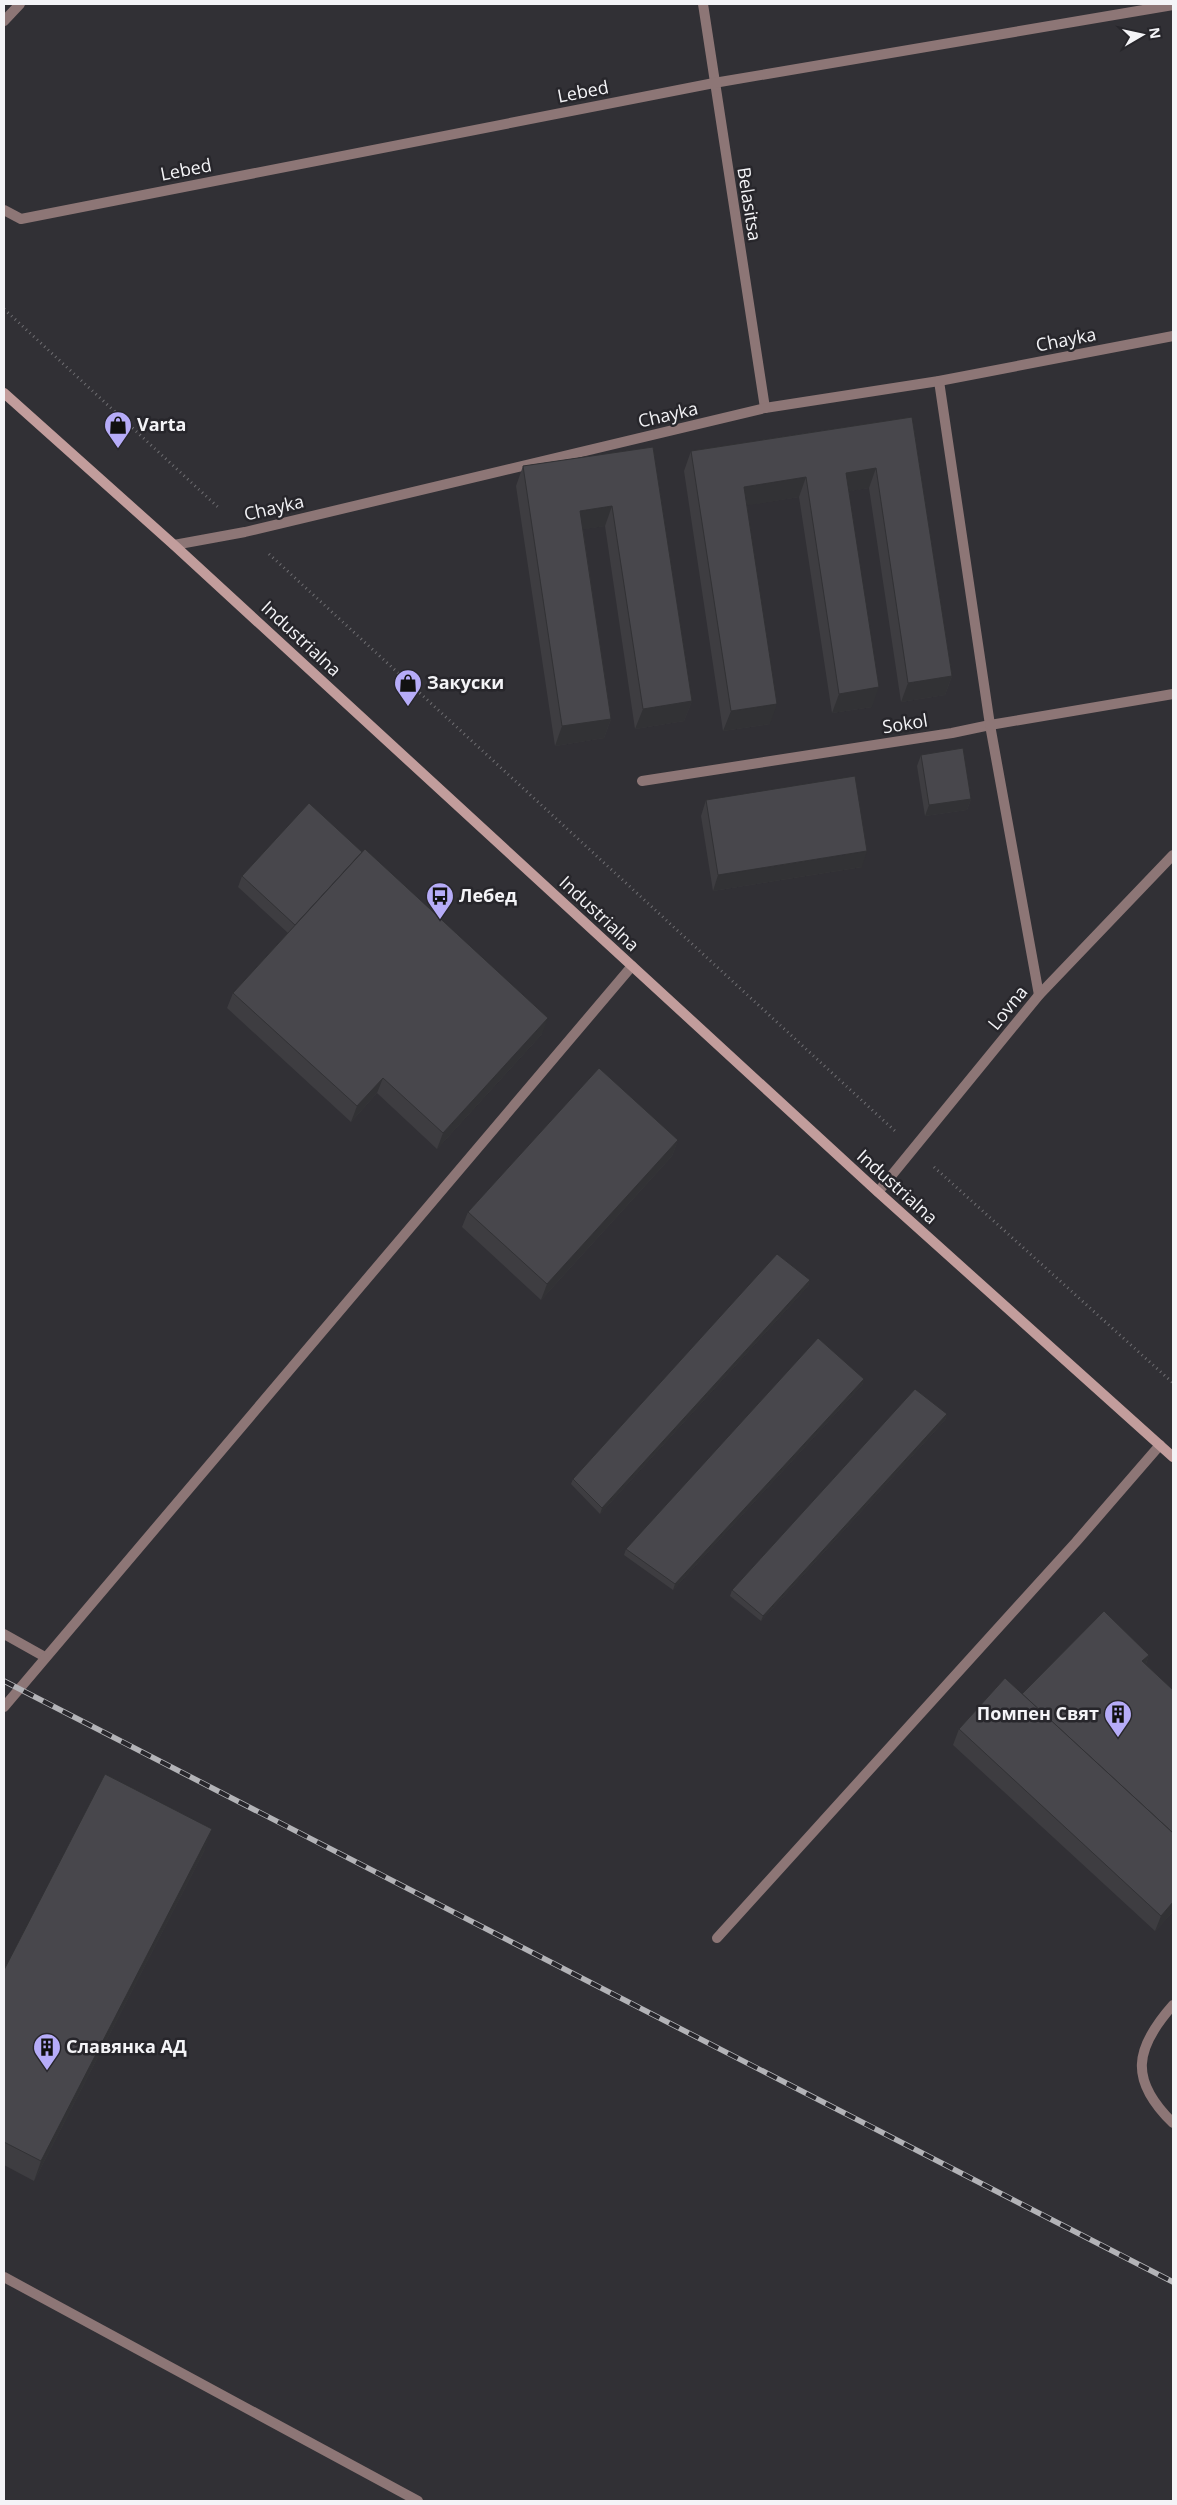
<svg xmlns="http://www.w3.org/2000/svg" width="1177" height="2505" viewBox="0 0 1177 2505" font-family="'Open Sans',sans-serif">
	<rect width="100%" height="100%" fill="#313035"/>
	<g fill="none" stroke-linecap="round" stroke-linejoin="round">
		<!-- path -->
		<g stroke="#6f6e72" stroke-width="3" stroke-dasharray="1 4" stroke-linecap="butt">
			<polyline points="4,309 220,509"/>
			<polyline points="269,554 895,1131"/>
			<polyline points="934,1167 1173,1383"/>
		</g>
		<!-- lane -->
		<g stroke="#8d7676" stroke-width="10">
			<polyline points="939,381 990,725 1039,995"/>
			<polyline points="642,781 952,733 990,725"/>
			<polyline points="4,1634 45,1657"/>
			<polyline points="4,1707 632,966"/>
			<polyline points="717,1938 1076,1542 1160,1445"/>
			<path d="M1173 2005C1134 2049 1129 2080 1173 2123"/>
			<polyline points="4,2277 418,2501"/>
		</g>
		<!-- street -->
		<g stroke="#8d7676" stroke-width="10">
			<polyline points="703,4 765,408"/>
			<polyline points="4,21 20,4"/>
			<polyline points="4,210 21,219 714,83 1173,5"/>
			<polyline points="174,545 245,532 765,408 939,381 1173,336"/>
			<polyline points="990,725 1173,694"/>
			<polyline points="878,1192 1039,995 1173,855"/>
		</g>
		<!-- secondary -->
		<polyline stroke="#c29d9c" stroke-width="10" points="4,393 174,545 878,1192 1173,1457"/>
		<!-- rail casing -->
		<g stroke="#b3b3b7" stroke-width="5.5">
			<polyline id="rail" points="4,1681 1173,2282"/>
		</g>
		<!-- rail -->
		<use href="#rail" stroke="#27262b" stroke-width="4" stroke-dasharray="11" stroke-linecap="butt"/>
	</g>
	<!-- wall -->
	<g fill="#3e3d41">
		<polygon points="912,417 952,676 945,695 901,702 869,488 849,491 872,707 832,713 799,497 747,505 770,724 723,731 684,471 691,451"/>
		<polygon points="653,447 692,701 684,721 635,729 605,526 583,529 611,719 604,738 555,746 516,486 523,466"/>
		<polygon points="921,755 971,799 967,810 925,816 917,766"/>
		<polygon points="706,800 862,867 713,891 701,816"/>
		<polygon points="242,876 542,1034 437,1149 377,1093 351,1122 227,1008 233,993 288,933 238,887"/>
		<polygon points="678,1140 672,1156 541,1300 462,1227 468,1212"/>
		<polygon points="810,1280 808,1286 600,1514 571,1484 573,1479"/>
		<polygon points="864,1379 862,1385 673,1590 624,1555 626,1549"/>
		<polygon points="947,1414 945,1420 761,1621 730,1596 732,1590"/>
		<polygon points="1149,1655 1146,1664 1173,1912 1155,1931 953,1745 959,1729 1022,1694"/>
		<polygon points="205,1849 34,2181 4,2165 4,1970"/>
	</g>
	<!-- shaded-wall -->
	<g fill="#323235">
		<polygon points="876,468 869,488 839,493 846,473"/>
		<polygon points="806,477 799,497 737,507 744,487"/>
		<polygon points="612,506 605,526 573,531 580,511"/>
		<polygon points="952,676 945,695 901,702 908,683"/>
		<polygon points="879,687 872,707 832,713 839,694"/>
		<polygon points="692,701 684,721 635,729 643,709"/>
		<polygon points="777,704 770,724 723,731 731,711"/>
		<polygon points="611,719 604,738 555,746 562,726"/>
		<polygon points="971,799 967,810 925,816 929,805"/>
		<polygon points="867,851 862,867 713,891 718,875"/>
		<polygon points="548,1018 542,1034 437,1149 443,1133"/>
		<polygon points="383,1078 377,1093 351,1122 357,1106"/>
		<polygon points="678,1140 672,1156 541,1300 547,1284"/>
		<polygon points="810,1280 808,1286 600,1514 602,1508"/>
		<polygon points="864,1379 862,1385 673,1590 675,1584"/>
		<polygon points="947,1414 945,1420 761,1621 763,1616"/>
		<polygon points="1149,1655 1145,1666 1142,1661"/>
		<polygon points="212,1829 205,1849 34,2181 41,2161"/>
		<polygon points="1173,1902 1173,1912 1155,1931 1161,1916"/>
	</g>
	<!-- building -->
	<g fill="#48474c" stroke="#323235">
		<polygon points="912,417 952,676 908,683 876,468 846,473 879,687 839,694 806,477 744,487 777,704 731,711 691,451"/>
		<polygon points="653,447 692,701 643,709 612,506 580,511 611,719 562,726 523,466"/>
		<polygon points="963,748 971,799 929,805 921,755"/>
		<polygon points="855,776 867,851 718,875 706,800"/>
		<polygon points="309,803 362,852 295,925 242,876"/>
		<polygon points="365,849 548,1018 443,1133 383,1078 357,1106 233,993"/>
		<polygon points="599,1068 678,1140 547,1284 468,1212"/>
		<polygon points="777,1254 810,1280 602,1508 573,1479"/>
		<polygon points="818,1338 864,1379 675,1584 626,1549"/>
		<polygon points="915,1389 947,1414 763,1616 732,1590"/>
		<polygon points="1104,1611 1149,1655 1142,1661 1173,1690 1173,1833 1022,1694"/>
		<polygon points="1005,1678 1173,1833 1173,1902 1161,1916 959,1729"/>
		<polygon points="105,1774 212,1829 41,2161 4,2142 4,1970"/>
	</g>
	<!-- icons -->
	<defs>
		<g id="shop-pin" transform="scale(1.4375)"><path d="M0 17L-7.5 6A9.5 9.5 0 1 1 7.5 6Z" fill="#b6acf8" stroke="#27262b"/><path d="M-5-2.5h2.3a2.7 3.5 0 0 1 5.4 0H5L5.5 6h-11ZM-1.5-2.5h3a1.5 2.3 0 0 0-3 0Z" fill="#111"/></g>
		<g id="bus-pin" transform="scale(1.4375)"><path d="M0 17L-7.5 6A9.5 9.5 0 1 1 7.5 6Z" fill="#b6acf8" stroke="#27262b"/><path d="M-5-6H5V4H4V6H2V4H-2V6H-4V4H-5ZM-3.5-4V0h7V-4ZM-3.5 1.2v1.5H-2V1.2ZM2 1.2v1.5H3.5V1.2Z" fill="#111"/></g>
		<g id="building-pin" transform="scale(1.4375)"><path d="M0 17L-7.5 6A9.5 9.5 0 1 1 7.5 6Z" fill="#b6acf8" stroke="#27262b"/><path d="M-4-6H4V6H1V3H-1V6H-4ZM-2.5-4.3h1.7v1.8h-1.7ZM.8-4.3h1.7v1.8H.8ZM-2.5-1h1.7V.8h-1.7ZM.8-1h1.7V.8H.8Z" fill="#111"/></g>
	</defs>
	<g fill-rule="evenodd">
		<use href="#shop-pin" x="118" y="425"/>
		<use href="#shop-pin" x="408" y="683"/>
		<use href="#bus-pin" x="440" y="896"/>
		<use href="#building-pin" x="1118" y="1714"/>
		<use href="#building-pin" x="47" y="2047"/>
	</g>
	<g text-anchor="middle" stroke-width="5" stroke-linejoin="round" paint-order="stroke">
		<!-- street labels -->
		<g font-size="18" fill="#f4f4f7" stroke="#27262b">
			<text transform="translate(583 92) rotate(-11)" y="6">Lebed</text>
			<text transform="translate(186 170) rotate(-11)" y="6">Lebed</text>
			<text transform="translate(749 204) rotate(81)" y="6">Belasitsa</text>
			<text transform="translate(1066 340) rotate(-11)" y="6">Chayka</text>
			<text transform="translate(668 415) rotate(-13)" y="6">Chayka</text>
			<text transform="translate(274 508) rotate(-13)" y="6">Chayka</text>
			<text transform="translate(301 639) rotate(43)" y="6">Industrialna</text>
			<text transform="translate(905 724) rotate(-9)" y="6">Sokol</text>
			<text transform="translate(599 914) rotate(43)" y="6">Industrialna</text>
			<text transform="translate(1008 1008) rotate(-51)" y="6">Lovna</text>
			<text transform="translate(897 1187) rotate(42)" y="6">Industrialna</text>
		</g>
		<!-- poi labels -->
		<g font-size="18" font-weight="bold" fill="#f4f4f7" stroke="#27262b" text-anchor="start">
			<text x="137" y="431">Varta</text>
			<text x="427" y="689">Закуски</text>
			<text x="459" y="902">Лебед</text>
			<text x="1099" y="1720" text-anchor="end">Помпен Свят</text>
			<text x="66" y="2053">Славянка АД</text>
		</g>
	</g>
	<!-- border -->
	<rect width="1177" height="2505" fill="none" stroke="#f4f4f7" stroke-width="10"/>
	<!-- north arrow -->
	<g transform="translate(1142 35) rotate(81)" stroke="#27262b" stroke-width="4" paint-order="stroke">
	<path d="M0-4L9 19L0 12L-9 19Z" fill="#f4f4f7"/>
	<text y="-8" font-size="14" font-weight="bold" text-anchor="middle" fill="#f4f4f7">N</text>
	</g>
</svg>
